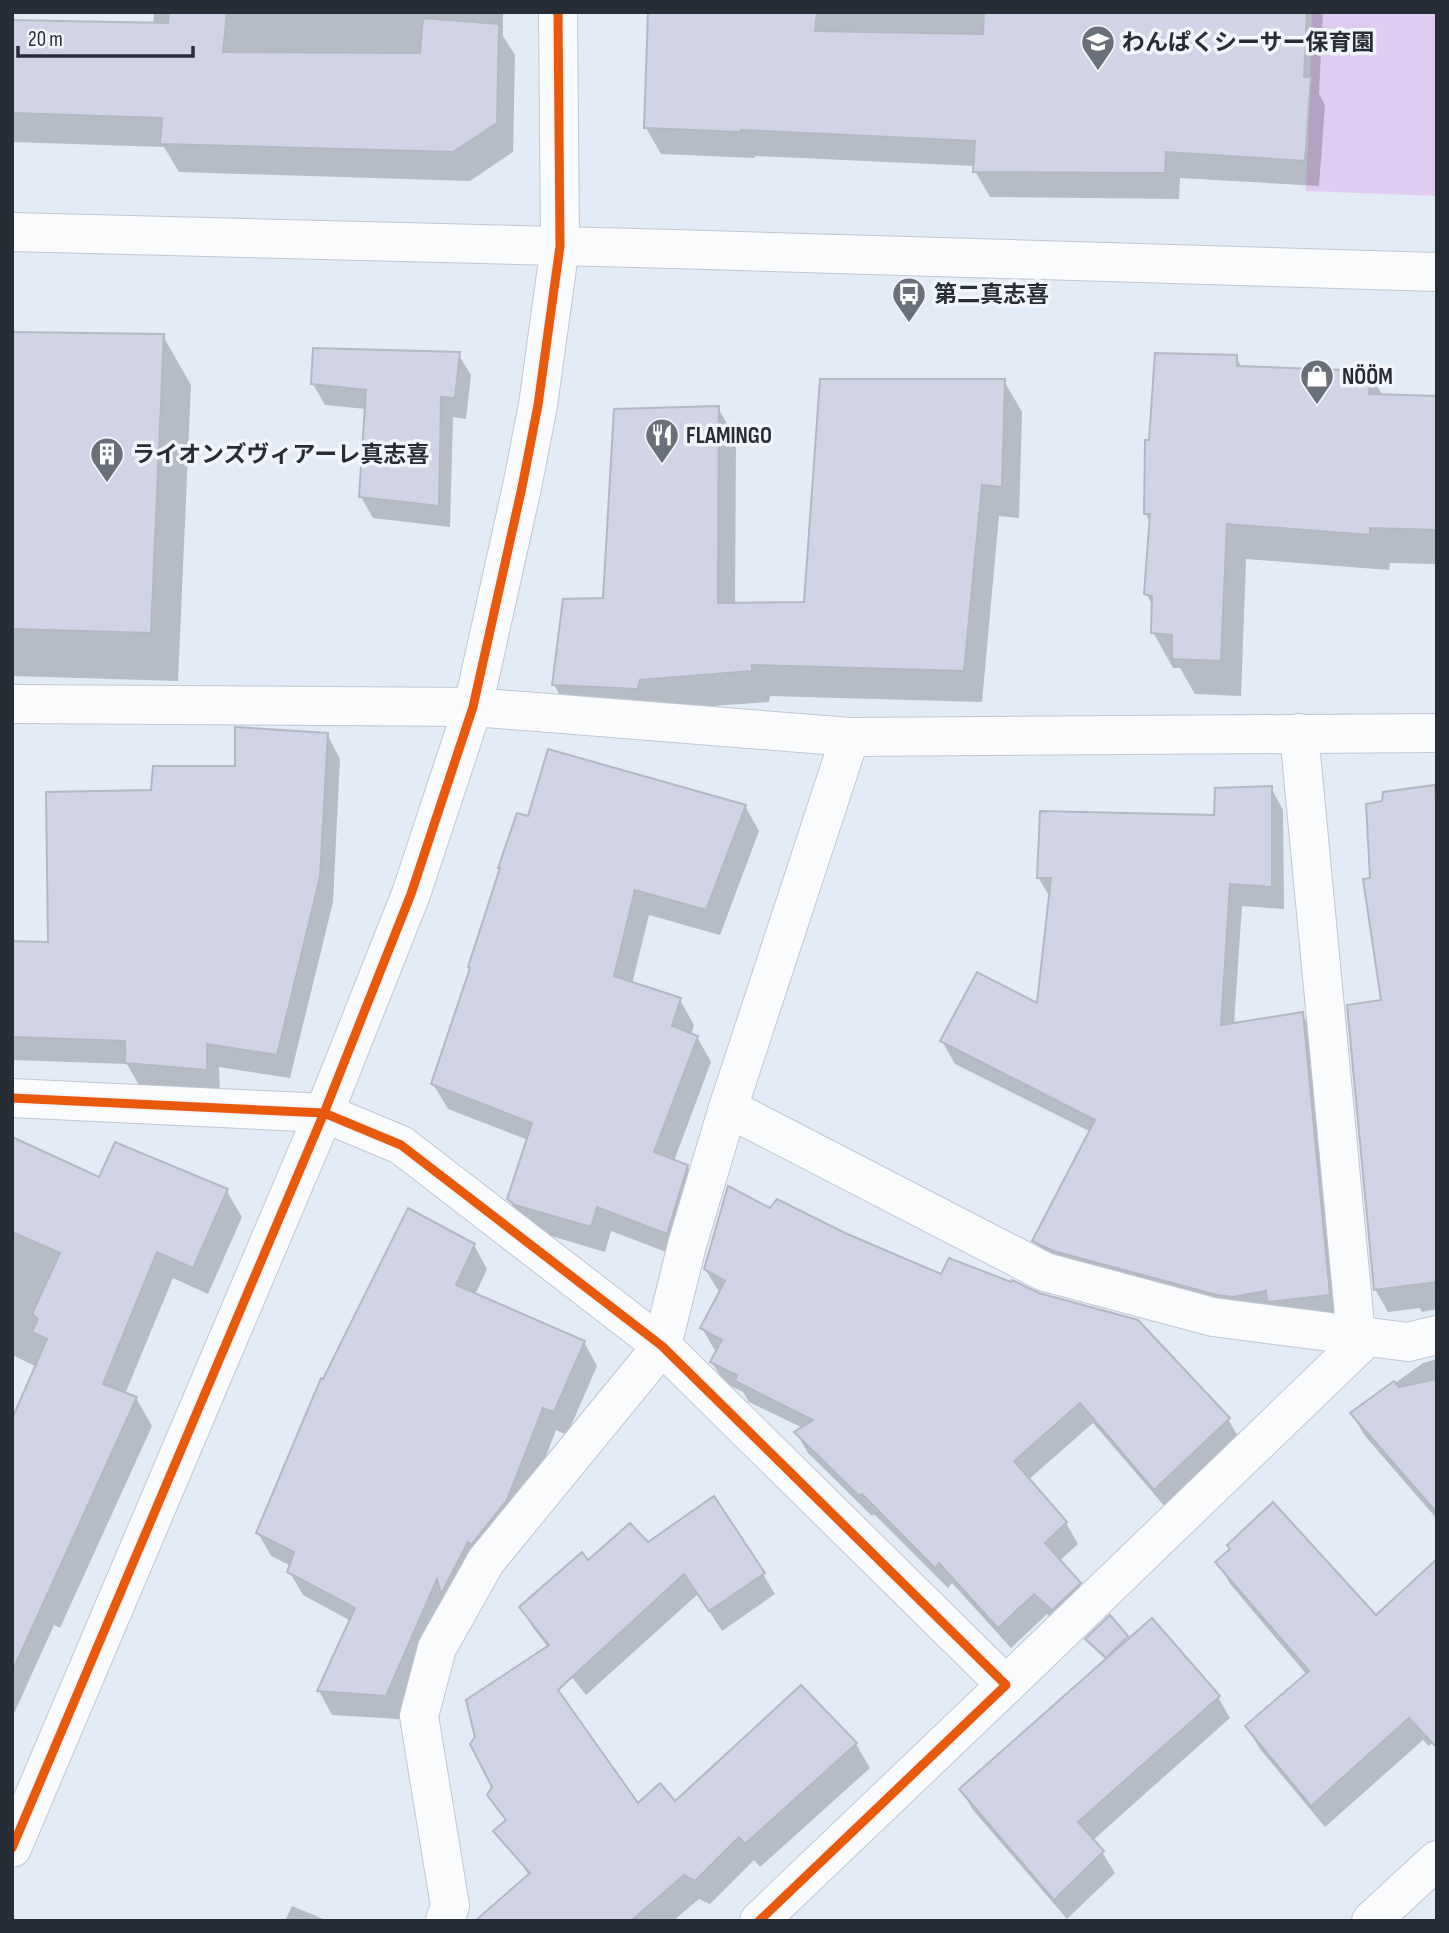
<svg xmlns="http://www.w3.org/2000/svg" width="1449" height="1933" viewBox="0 0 1449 1933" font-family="'Sofia Sans Condensed','Noto Sans JP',sans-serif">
	<rect width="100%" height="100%" fill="#e3ebf7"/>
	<!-- green -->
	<polygon fill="#e1ccf1" points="1312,12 1437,12 1437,196 1306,191"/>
	<!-- shadow -->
	<g fill="#0003">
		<polygon points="154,12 503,12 503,36 515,55 513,152 470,181 179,172 164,147 12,142 12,21 153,25"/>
		<polygon points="649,12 1323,12 1319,94 1325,105 1319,186 1180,178 1179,199 990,197 975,171 975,166 755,156 755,158 661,154 646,128"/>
		<polygon points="12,334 163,336 191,385 178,681 12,676"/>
		<polygon points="458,354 471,375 466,419 453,417 450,527 373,518 361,497 366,409 325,405 313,384"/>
		<polygon points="1236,357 1242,368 1370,373 1383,396 1437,398 1437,564 1390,563 1389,570 1246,559 1241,696 1195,694 1180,668 1173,668 1153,632 1153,606 1146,593 1151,523 1145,513 1150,442"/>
		<polygon points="1004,381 1022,412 1019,518 999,516 982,702 770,696 769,702 572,716 554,685 718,408 736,439 735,605 806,604"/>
		<polygon points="327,734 340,759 333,902 290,1078 219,1067 220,1094 140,1087 127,1064 12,1060 12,942 50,944 152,792 236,768"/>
		<polygon points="1434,787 1437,792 1437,1309 1422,1312 1420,1308 1388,1312 1375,1289 1383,1001 1371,879"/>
		<polygon points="1271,788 1283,810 1284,909 1242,906 1234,1024 1302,1014 1315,1036 1342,1317 1246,1319 1047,1263 1034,1241 1091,1132 955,1064 942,1041 1039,1005 1051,899 1038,877 1216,817"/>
		<polygon points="745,806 759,831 720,935 649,915 632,984 680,1000 694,1025 691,1035 697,1037 711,1062 674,1161 687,1166 701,1192 682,1258 611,1231 605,1252 531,1230 523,1224 508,1198 528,1140 448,1109 433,1084 529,818"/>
		<polygon points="12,1162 100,1179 226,1190 242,1217 208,1294 173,1278 125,1394 136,1398 152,1426 60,1628 54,1625 12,1718 12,1424 37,1367 12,1355"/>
		<polygon points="771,1211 1228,1419 1240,1440 1167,1509 1093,1423 1028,1480 1066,1523 1078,1544 1059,1561 1079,1584 1091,1605 1065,1630 1047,1614 1011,1648 952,1583 948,1588 874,1514 872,1516 808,1453 796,1432 803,1428 749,1402 743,1392 724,1383 712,1362 718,1351 714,1349 702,1328 721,1292 718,1290 705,1269"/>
		<polygon points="474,1245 487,1269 475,1295 584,1342 597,1366 567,1435 556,1430 520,1524 449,1605 399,1719 332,1715 319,1691 351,1621 303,1595 289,1571 291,1566 271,1556 258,1533"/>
		<polygon points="1437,1359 1437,1519 1365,1436 1352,1414 1423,1363"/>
		<polygon points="647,1544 763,1574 775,1594 722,1631 698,1594 586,1695 533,1628 521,1607 587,1562"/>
		<polygon points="1217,1562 1376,1617 1437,1739 1429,1746 1423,1740 1325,1827 1260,1749 1247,1727 1307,1675 1231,1585"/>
		<polygon points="1218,1697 1230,1718 1092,1841 1102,1852 1115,1873 1067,1919 973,1810 961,1789"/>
		<polygon points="856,1744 870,1768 760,1867 754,1860 710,1904 699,1899 673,1921 493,1921 529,1876 517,1856 638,1805 675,1804"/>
		<polygon points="292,1906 328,1921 285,1921"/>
	</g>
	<!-- building -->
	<g fill="#d1d3e7" stroke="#b4b8c2" stroke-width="2">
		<polygon points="169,12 227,12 223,52 420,53 423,18 499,24 497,123 453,152 160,144 162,118 12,113 12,20 168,23"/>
		<polygon points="648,12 817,12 815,31 983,34 984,12 1307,12 1304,77 1311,77 1305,161 1166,152 1165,173 973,172 975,141 741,130 741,132 644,128"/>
		<polygon points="12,332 164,334 151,633 12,629"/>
		<polygon points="313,348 460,352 455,398 441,397 439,506 359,497 366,390 311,384"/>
		<polygon points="1155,353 1237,355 1237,366 1371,371 1369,394 1437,396 1437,530 1370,528 1370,535 1227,524 1221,661 1172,659 1172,635 1151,633 1152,596 1144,594 1150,514 1144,514 1145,440 1149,440"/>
		<polygon points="820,379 1005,379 1002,487 982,485 964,671 752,665 752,671 640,680 638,689 552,685 563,599 603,598 614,409 719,406 718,603 804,602"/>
		<polygon points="235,727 328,733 320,877 277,1055 207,1044 207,1070 125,1063 125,1041 12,1037 12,941 48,942 46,792 151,790 153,766 235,766"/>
		<polygon points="548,749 746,805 706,910 635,890 614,976 681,998 672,1026 698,1036 654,1152 688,1165 667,1234 597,1207 591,1227 515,1205 507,1199 532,1123 431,1084 470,968 468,967 500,868 498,868 517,813 528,816"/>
		<polygon points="1435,785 1437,815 1437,1282 1374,1290 1347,1005 1381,1000 1363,879 1370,878 1366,804 1382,801 1383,792"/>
		<polygon points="1272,786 1272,887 1230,884 1221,1025 1303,1012 1330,1295 1267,1302 1266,1291 1233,1297 1217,1295 1053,1251 1032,1241 1095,1120 940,1041 977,972 1037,1003 1051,878 1037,878 1040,811 1214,815 1215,788"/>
		<polygon points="12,1137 99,1177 115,1142 228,1189 193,1268 157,1252 103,1384 137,1397 12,1672 12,1419 47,1339 32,1332 38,1319 32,1314 60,1253 12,1232"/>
		<polygon points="728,1186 770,1208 777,1199 845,1233 941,1274 949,1258 1011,1282 1012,1280 1039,1293 1138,1320 1230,1418 1154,1490 1080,1403 1014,1461 1067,1522 1045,1543 1081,1583 1052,1610 1034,1594 998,1628 939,1563 935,1568 862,1494 859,1496 794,1432 813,1420 735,1381 737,1375 710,1362 722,1340 700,1328 725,1281 704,1269"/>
		<polygon points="408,1208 475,1244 456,1285 585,1341 554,1412 543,1408 507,1500 471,1545 468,1542 441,1594 437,1579 386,1696 317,1691 355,1608 287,1572 294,1552 256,1533 321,1378 323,1379"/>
		<polygon points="1437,1379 1437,1513 1350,1413 1394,1381 1399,1387"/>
		<polygon points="714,1496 765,1573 709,1611 684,1574 558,1690 638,1803 660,1783 675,1801 801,1685 857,1743 745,1844 739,1837 695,1881 684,1875 631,1921 475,1921 530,1873 493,1831 506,1820 487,1795 492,1787 470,1744 475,1737 466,1700 549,1645 519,1607 582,1552 588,1560 630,1523 648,1542"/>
		<polygon points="1273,1502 1376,1615 1437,1559 1437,1748 1409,1718 1311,1806 1245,1726 1309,1671 1215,1562 1230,1549 1227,1545"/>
		<polygon points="1110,1615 1128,1636 1106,1658 1085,1639"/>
		<polygon points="1152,1618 1220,1696 1078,1822 1104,1851 1054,1900 959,1789"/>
	</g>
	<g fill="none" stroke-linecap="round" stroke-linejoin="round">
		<!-- minor casing -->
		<g stroke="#c1c7d2" stroke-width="40">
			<g id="minor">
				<polyline points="12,704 473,707 850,737 1437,733"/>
				<polyline points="1299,733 1356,1336"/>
				<polyline points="12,1098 324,1113 401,1145 662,1346 1006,1685 759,1921"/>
				<polyline points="728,1108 1045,1272 1213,1317 1408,1342 1437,1335"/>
				<polyline points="1006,1685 1367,1337"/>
				<polyline points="445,1921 450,1906 419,1716 437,1648 486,1561 662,1346 687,1245 728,1108 850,737"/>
				<polyline points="1371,1921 1437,1860"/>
			</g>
		</g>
		<!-- tertiary casing -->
		<g stroke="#c1c7d2" stroke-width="40">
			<g id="tertiary">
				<polyline points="12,232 674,249 1437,272"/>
				<polyline points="12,1848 324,1113 411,894 473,707 522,487 538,405 560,246 558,12"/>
			</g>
		</g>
		<!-- minor -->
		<use href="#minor" stroke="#fbfcfe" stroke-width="38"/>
		<!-- tertiary -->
		<use href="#tertiary" stroke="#fbfcfe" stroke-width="38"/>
		<!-- cycleway casing -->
		<g stroke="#f2f5fb" stroke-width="13">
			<g id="cycleway">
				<polyline points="12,1098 324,1113 401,1145 662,1346 1006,1685 759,1921"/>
				<polyline points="12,1848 324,1113 411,894 473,707 522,487 538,405 560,246 558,12"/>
			</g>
		</g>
		<!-- cycleway -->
		<use href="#cycleway" stroke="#e8590c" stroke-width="9"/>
	</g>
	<!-- icons -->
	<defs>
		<g id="school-pin" transform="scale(1.75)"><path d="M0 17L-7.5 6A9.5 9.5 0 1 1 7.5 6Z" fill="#69707a" stroke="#f2f5fb"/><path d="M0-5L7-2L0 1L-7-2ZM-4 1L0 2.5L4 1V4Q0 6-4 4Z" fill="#fff"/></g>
		<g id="bus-pin" transform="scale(1.75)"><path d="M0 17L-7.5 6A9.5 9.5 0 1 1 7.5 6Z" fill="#69707a" stroke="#f2f5fb"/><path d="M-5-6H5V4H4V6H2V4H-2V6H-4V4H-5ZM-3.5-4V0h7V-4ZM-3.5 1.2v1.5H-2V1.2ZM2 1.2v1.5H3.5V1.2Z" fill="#fff"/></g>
		<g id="shop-pin" transform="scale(1.75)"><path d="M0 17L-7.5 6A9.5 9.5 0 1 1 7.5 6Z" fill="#69707a" stroke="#f2f5fb"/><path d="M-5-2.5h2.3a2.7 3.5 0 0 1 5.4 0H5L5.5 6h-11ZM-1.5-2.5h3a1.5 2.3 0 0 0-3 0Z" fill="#fff"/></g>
		<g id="restaurant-pin" transform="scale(1.75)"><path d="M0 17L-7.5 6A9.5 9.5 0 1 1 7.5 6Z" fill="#69707a" stroke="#f2f5fb"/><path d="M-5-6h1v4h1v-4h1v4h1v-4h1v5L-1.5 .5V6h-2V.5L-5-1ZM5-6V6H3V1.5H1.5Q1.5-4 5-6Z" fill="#fff"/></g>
		<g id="building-pin" transform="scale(1.75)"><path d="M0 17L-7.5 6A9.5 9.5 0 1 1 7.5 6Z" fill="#69707a" stroke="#f2f5fb"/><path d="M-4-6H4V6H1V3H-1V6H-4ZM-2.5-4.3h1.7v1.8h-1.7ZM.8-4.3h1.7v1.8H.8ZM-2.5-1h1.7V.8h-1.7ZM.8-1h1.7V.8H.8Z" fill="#fff"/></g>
	</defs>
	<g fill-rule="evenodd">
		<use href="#school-pin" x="1098" y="42"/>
		<use href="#bus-pin" x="909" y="294"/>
		<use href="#shop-pin" x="1317" y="376"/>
		<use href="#restaurant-pin" x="662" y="435"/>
		<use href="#building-pin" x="107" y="454"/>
	</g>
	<g text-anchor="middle" stroke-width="7" stroke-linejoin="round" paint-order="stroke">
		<!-- poi labels -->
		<g font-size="23" font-weight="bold" fill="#272d37" stroke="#f2f5fb" text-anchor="start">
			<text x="1122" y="50">わんぱくシーサー保育園</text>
			<text x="934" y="302">第二真志喜</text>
			<text x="1342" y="384">NÖÖM</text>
			<text x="686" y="443">FLAMINGO</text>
			<text x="132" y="462">ライオンズヴィアーレ真志喜</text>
		</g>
	</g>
	<!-- border -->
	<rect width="1449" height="1933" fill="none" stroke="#272d37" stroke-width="28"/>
	<!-- scale -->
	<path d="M18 46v10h175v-10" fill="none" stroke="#272d37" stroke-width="3.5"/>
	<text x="28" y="46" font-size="21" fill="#272d37" stroke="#f2f5fb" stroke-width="5" paint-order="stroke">20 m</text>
</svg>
